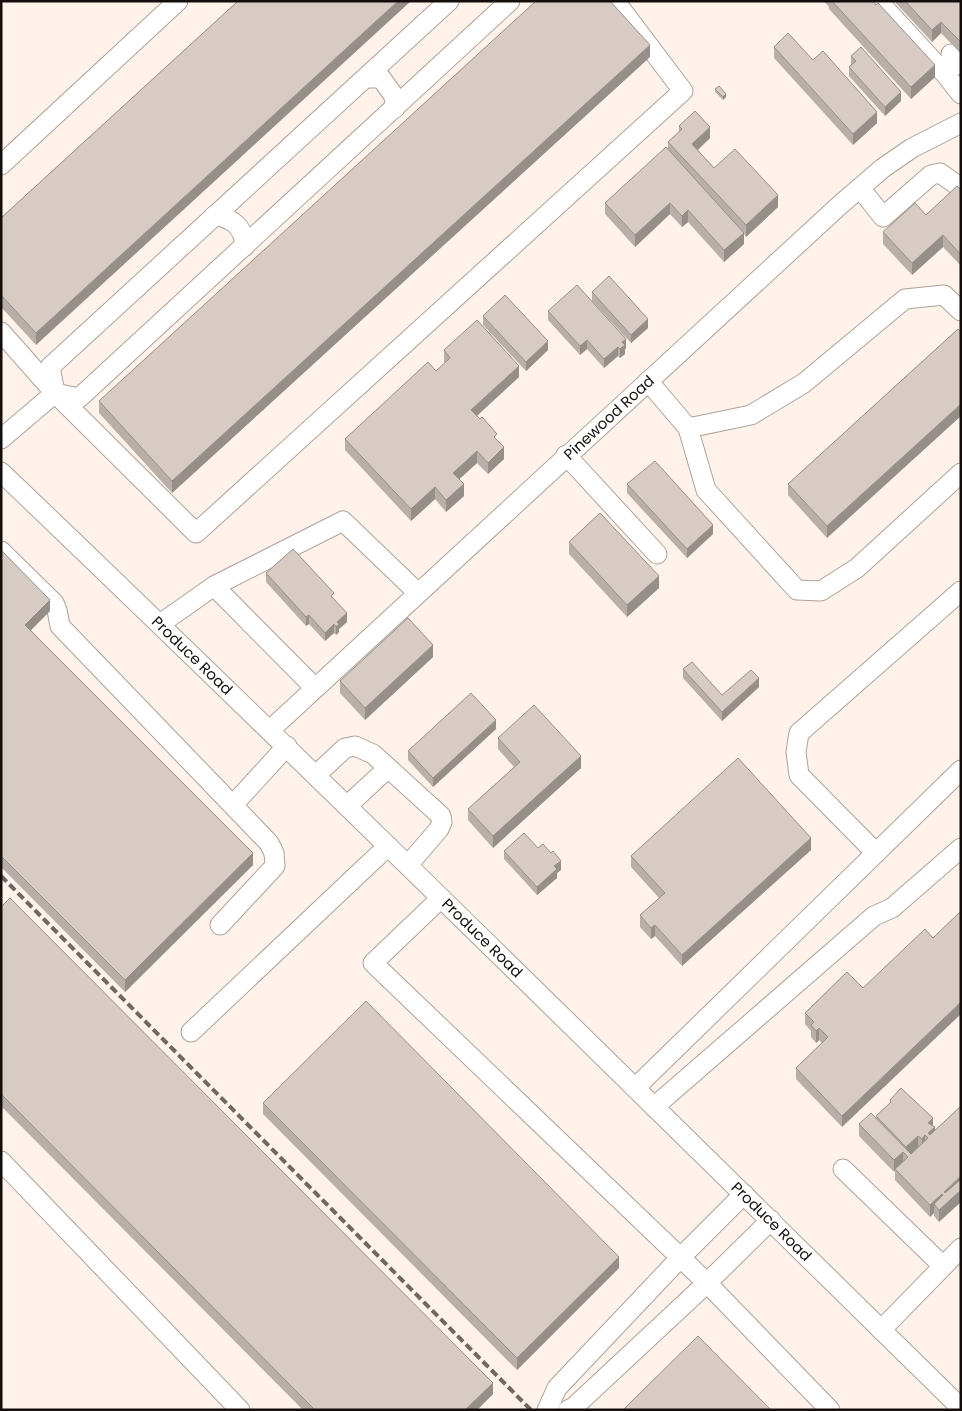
<svg xmlns="http://www.w3.org/2000/svg" width="962" height="1411" viewBox="0 0 962 1411" font-family="Poppins,sans-serif">
	<rect width="100%" height="100%" fill="#fff2eb"/>
	<g fill="none" stroke-linecap="round" stroke-linejoin="round">
		<!-- minor casing -->
		<g stroke="#ada19a" stroke-width="21">
			<g id="minor">
				<polyline points="878,1 946,75 961,94"/>
				<polyline points="951,54 961,65"/>
				<polyline points="367,78 381,78 394,96 395,108"/>
				<polyline points="1,165 178,1"/>
				<polyline points="860,188 883,217 931,175 940,173 961,188"/>
				<path d="M215 215C233 219 243 226 245 246"/>
				<polyline points="1,332 55,393 79,398 510,1"/>
				<polyline points="648,381 688,428 706,490 797,590 821,591 857,568 961,473"/>
				<polyline points="55,392 50,367 449,1"/>
				<polyline points="688,428 751,415 804,383 905,299 944,295 961,311"/>
				<polyline points="1,439 55,393 196,533 683,91 615,1"/>
				<polyline points="566,455 657,554"/>
				<path id="s1" d="M1 472C324 781 642 1095 961 1408"/>
				<polyline points="1,551 54,603 57,610 60,626 269,843 274,853 275,866 220,925"/>
				<polyline points="214,586 343,521 418,593"/>
				<polyline points="160,624 214,586 315,688"/>
				<path id="s2" d="M270 730 841 204 883 168 912 148 961 123"/>
				<polyline points="316,775 345,748 355,746 373,754 441,816 442,822 439,829 408,865"/>
				<polyline points="233,805 287,746"/>
				<polyline points="347,806 388,768"/>
				<polyline points="876,853 799,775 796,752 799,733 961,591"/>
				<polyline points="441,898 373,963 707,1283 830,1410"/>
				<polyline points="191,1032 388,846"/>
				<polyline points="635,1088 961,770"/>
				<polyline points="654,1107 874,916 892,908 961,848"/>
				<polyline points="1,1161 240,1410"/>
				<polyline points="843,1169 943,1266"/>
				<polyline points="881,1330 961,1248"/>
				<polyline points="547,1410 557,1388 681,1257 744,1194"/>
				<polyline points="568,1410 574,1407 707,1283 771,1220"/>
			</g>
		</g>
		<!-- minor -->
		<use href="#minor" stroke="#fff" stroke-width="19"/>
		<!-- rail -->
		<polyline stroke="#6f6763" stroke-width="4" stroke-dasharray="8 4" stroke-linecap="butt" points="1,876 531,1410"/>
	</g>
	<!-- wall -->
	<g fill="#b9afa9">
		<polygon points="238,1 36,345 1,307 1,218"/>
		<polygon points="824,1 873,1 935,77 911,99 829,9 829,7"/>
		<polygon points="894,1 961,1 961,54 941,33 932,42"/>
		<polygon points="774,47 813,60 877,123 853,145 774,58"/>
		<polygon points="851,56 901,101 885,116 849,76 849,67 851,65"/>
		<polygon points="650,57 172,493 99,413 99,401"/>
		<polygon points="715,89 726,97 723,100 715,92"/>
		<polygon points="679,126 710,138 698,150 714,168 778,207 746,237 744,234 744,244 724,262 688,222 682,227 670,214 635,247 605,214 605,203 668,150 668,142 679,132"/>
		<polygon points="961,190 961,266 943,247 912,275 883,244 883,232 926,215"/>
		<polygon points="592,292 648,328 631,343 592,301"/>
		<polygon points="548,311 626,348 625,349 625,354 620,358 618,356 604,368 587,349 580,355 548,320"/>
		<polygon points="483,316 548,350 526,371 483,325"/>
		<polygon points="958,329 827,538 788,495 788,484"/>
		<polygon points="444,350 519,377 477,416 497,440 504,459 488,474 477,463 459,479 464,496 446,512 435,499 411,521 345,450 345,439 436,371 445,363 444,362"/>
		<polygon points="627,484 713,534 687,558 627,493"/>
		<polygon points="569,542 659,588 627,617 569,554"/>
		<polygon points="1,550 50,611 31,630 253,865 125,992 1,867"/>
		<polygon points="266,573 334,599 347,622 339,629 339,632 336,635 334,633 325,641 309,624 306,626 266,582"/>
		<polygon points="433,657 365,720 340,693 340,681"/>
		<polygon points="683,669 722,695 759,687 722,721 683,678"/>
		<polygon points="496,729 433,787 408,760 408,751"/>
		<polygon points="498,738 581,768 493,848 468,820 468,809 514,767 498,749"/>
		<polygon points="538,848 561,870 557,873 557,878 537,895 504,859 504,851"/>
		<polygon points="811,850 682,966 655,936 651,939 640,927 640,915 659,898 631,867 631,856"/>
		<polygon points="1,907 493,1394 477,1410 303,1410 1,1106"/>
		<polygon points="847,972 842,1127 796,1079 796,1068 822,1043 819,1040 816,1043 811,1037 811,1031 805,1024 805,1013"/>
		<polygon points="890,1100 933,1126 935,1131 961,1106 939,1222 934,1216 934,1213 930,1217 895,1180 895,1170 894,1172 859,1136 859,1124 876,1118 876,1116 890,1103"/>
		<polygon points="263,1103 619,1268 517,1370 263,1114"/>
	</g>
	<!-- shaded-wall -->
	<g fill="#968e89">
		<polygon points="398,1 411,1 36,345 36,333"/>
		<polygon points="941,22 941,33 932,42 932,30"/>
		<polygon points="650,45 650,57 172,493 172,481"/>
		<polygon points="935,65 935,77 911,99 911,87"/>
		<polygon points="901,92 901,101 885,116 885,107"/>
		<polygon points="726,94 726,97 723,100 723,97"/>
		<polygon points="877,112 877,123 853,145 853,134"/>
		<polygon points="710,127 710,138 692,155 692,144"/>
		<polygon points="778,195 778,207 746,237 746,225"/>
		<polygon points="670,203 670,214 635,247 635,235"/>
		<polygon points="688,210 688,222 682,227 682,216"/>
		<polygon points="744,233 744,244 724,262 724,250"/>
		<polygon points="943,235 943,247 912,275 912,263"/>
		<polygon points="648,319 648,328 631,343 631,335"/>
		<polygon points="626,339 626,348 625,349 625,354 620,358 620,349 622,342"/>
		<polygon points="587,340 587,349 580,355 580,346"/>
		<polygon points="548,341 548,350 526,371 526,362"/>
		<polygon points="618,347 618,356 604,368 604,359"/>
		<polygon points="519,366 519,377 471,421 471,410"/>
		<polygon points="961,404 961,416 827,538 827,526"/>
		<polygon points="504,447 504,459 488,474 488,463"/>
		<polygon points="477,451 477,463 453,485 453,473"/>
		<polygon points="464,484 464,496 446,512 446,500"/>
		<polygon points="435,487 435,499 411,521 411,509"/>
		<polygon points="713,525 713,534 687,558 687,549"/>
		<polygon points="659,576 659,588 627,617 627,605"/>
		<polygon points="50,600 50,611 25,636 25,625"/>
		<polygon points="347,613 347,622 339,629 339,632 336,635 336,627 337,622"/>
		<polygon points="309,615 309,624 306,626 306,617"/>
		<polygon points="334,624 334,633 325,641 325,633"/>
		<polygon points="433,645 433,657 365,720 365,708"/>
		<polygon points="759,678 759,687 722,721 722,712"/>
		<polygon points="496,720 496,729 433,787 433,778"/>
		<polygon points="581,756 581,768 493,848 493,836"/>
		<polygon points="811,838 811,850 682,966 682,955"/>
		<polygon points="253,853 253,865 125,992 125,980"/>
		<polygon points="561,861 561,870 557,873 557,878 537,895 537,887 554,866"/>
		<polygon points="655,925 655,936 651,939 651,928"/>
		<polygon points="961,1002 961,1014 842,1127 842,1116"/>
		<polygon points="819,1028 819,1040 816,1043 816,1031"/>
		<polygon points="933,1118 933,1129 935,1127 935,1138 928,1145 928,1123"/>
		<polygon points="925,1135 925,1147 922,1151 922,1139"/>
		<polygon points="918,1136 918,1147 908,1157 906,1155 906,1147"/>
		<polygon points="903,1152 903,1163 895,1169 895,1170 894,1172 894,1160"/>
		<polygon points="961,1176 961,1187 944,1204 944,1192"/>
		<polygon points="961,1190 961,1202 939,1222 939,1210"/>
		<polygon points="942,1194 942,1205 934,1204 934,1213 930,1217 930,1205"/>
		<polygon points="619,1257 619,1268 517,1370 517,1358"/>
		<polygon points="493,1383 493,1394 477,1410 465,1410"/>
	</g>
	<!-- building -->
	<g fill="#d7cbc4" stroke="#968e89">
		<polygon points="238,1 398,1 36,333 1,295 1,218"/>
		<polygon points="536,1 610,1 650,45 172,481 99,401"/>
		<polygon points="832,1 873,1 876,5 878,3 935,65 911,87"/>
		<polygon points="905,1 961,1 961,42 941,22 932,30"/>
		<polygon points="788,33 813,60 823,51 877,112 853,134 774,47"/>
		<polygon points="861,47 901,92 885,107 849,67 856,61 851,56"/>
		<polygon points="719,86 726,94 723,97 715,89"/>
		<polygon points="695,111 710,127 692,144 714,168 735,149 778,195 746,225 668,142 682,129 679,126"/>
		<polygon points="666,147 744,233 724,250 688,210 682,216 670,203 635,235 605,203"/>
		<polygon points="957,186 961,190 961,255 943,235 912,263 883,232 915,203 926,215"/>
		<polygon points="609,276 648,319 631,335 592,292"/>
		<polygon points="577,285 626,339 622,342 625,345 620,349 618,347 604,359 587,340 580,346 548,311"/>
		<polygon points="505,295 548,341 526,362 483,316"/>
		<polygon points="477,320 519,366 471,410 480,419 482,417 497,434 494,437 504,447 488,463 477,451 453,473 464,484 446,500 435,487 411,509 345,439 428,362 436,371 450,358 444,350"/>
		<polygon points="958,329 961,332 961,404 827,526 788,484"/>
		<polygon points="655,461 713,525 687,549 627,484"/>
		<polygon points="600,513 659,576 627,605 569,542"/>
		<polygon points="293,549 334,593 331,596 347,613 337,622 339,624 336,627 334,624 325,633 309,615 306,617 266,573"/>
		<polygon points="1,550 50,600 25,625 253,853 125,980 1,856"/>
		<polygon points="408,618 433,645 365,708 340,681"/>
		<polygon points="692,662 722,695 751,670 759,678 722,712 683,669"/>
		<polygon points="471,693 496,720 433,778 408,751"/>
		<polygon points="534,705 581,756 493,836 468,809 520,762 498,738"/>
		<polygon points="738,758 811,838 682,955 655,925 651,928 640,915 665,893 631,856"/>
		<polygon points="524,833 538,848 543,844 551,853 553,851 561,861 554,866 557,869 537,887 504,851"/>
		<polygon points="10,898 493,1383 465,1410 315,1410 1,1094 1,907"/>
		<polygon points="961,911 961,1002 842,1116 796,1068 828,1037 819,1028 816,1031 811,1025 814,1022 805,1013 847,972 863,988 925,929 933,938"/>
		<polygon points="366,1001 619,1257 517,1358 263,1103"/>
		<polygon points="901,1088 933,1118 928,1123 935,1127 928,1133 930,1135 961,1106 961,1176 944,1192 945,1193 961,1179 961,1190 939,1210 934,1204 943,1195 942,1194 930,1205 895,1169 908,1157 903,1152 894,1160 859,1124 871,1113 911,1154 928,1138 925,1135 922,1139 918,1136 906,1147 876,1116 891,1102 890,1100"/>
		<polygon points="698,1336 771,1410 623,1410"/>
	</g>
	<g text-anchor="middle" stroke-width="4" stroke-linejoin="round" paint-order="stroke">
		<!-- street labels -->
		<g font-size="15" fill="#130e0c" stroke="#fff">
			<text dy="5" stroke="none"><textPath href="#s2" startOffset="461">Pinewood Road</textPath></text>
			<text dy="5" stroke="none"><textPath href="#s1" startOffset="265">Produce Road</textPath></text>
			<text dy="5" stroke="none"><textPath href="#s1" startOffset="670">Produce Road</textPath></text>
			<text dy="5" stroke="none"><textPath href="#s1" startOffset="1075">Produce Road</textPath></text>
		</g>
	</g>
	<!-- border -->
	<rect width="962" height="1411" fill="none" stroke="#130e0c" stroke-width="5"/>
</svg>
